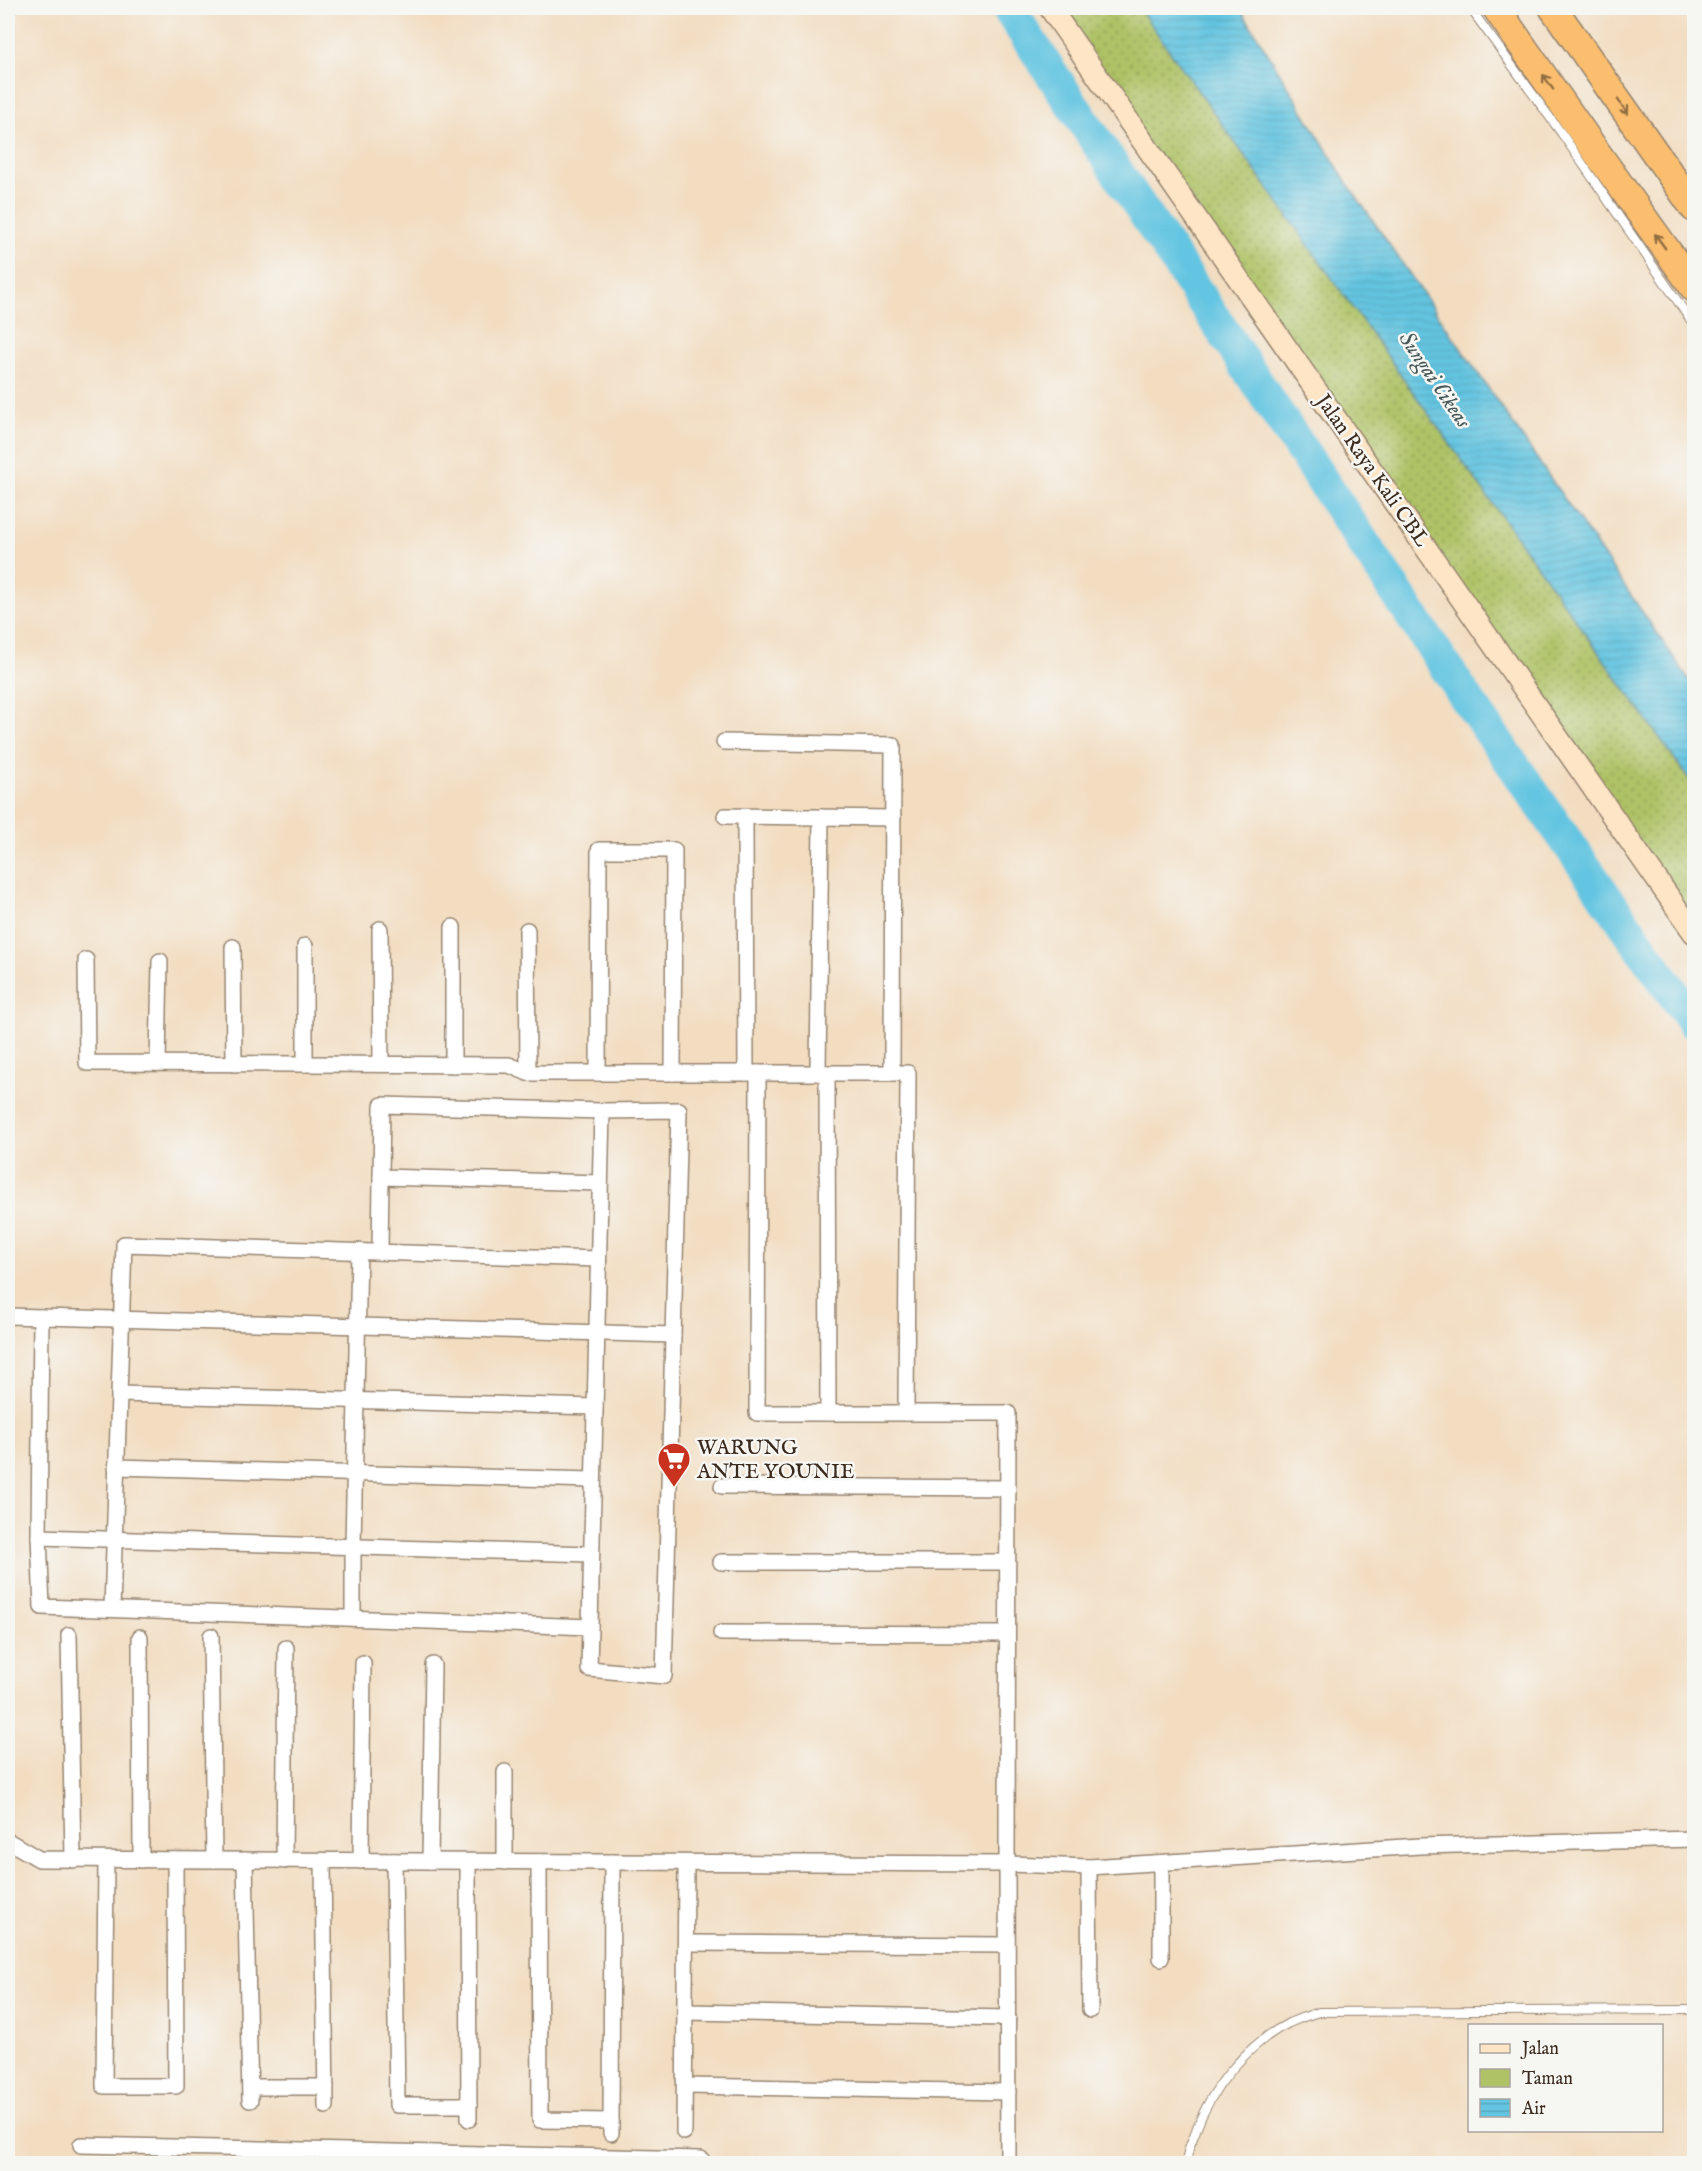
<svg xmlns="http://www.w3.org/2000/svg" width="1702" height="2171" viewBox="0 0 1702 2171" font-family="'IM FELL English',serif">
	<defs>
		<pattern id="green-dots" width="8" height="8" patternUnits="userSpaceOnUse" patternTransform="scale(1.5)"><rect width="8" height="8" fill="#afc266"/><path d="M2 2h.1M6 6h.1" fill="none" stroke="#909e53" stroke-width="1.8" stroke-linecap="round"/></pattern>
		<pattern id="water-rules" width="6" height="5" patternUnits="userSpaceOnUse" patternTransform="scale(1.5)"><rect width="6" height="5" fill="#63c5e1"/><path d="M0 2.5h6" fill="none" stroke="#57a9c1"/></pattern>
	</defs>
	<rect width="100%" height="100%" fill="#f6f6f2"/>
	<filter id="ink" filterUnits="userSpaceOnUse"><feTurbulence type="fractalNoise" baseFrequency=".0167" numOctaves="2"/><feDisplacementMap in="SourceGraphic" scale="12" xChannelSelector="R" yChannelSelector="G"/><feConvolveMatrix kernelMatrix="1 2 1 2 8 2 1 2 1" color-interpolation-filters="sRGB"/></filter>
	<filter id="wash" filterUnits="userSpaceOnUse"><feTurbulence type="fractalNoise" baseFrequency=".008" numOctaves="4" result="noise"/><feDisplacementMap in="SourceGraphic" scale="24" xChannelSelector="R" yChannelSelector="G"/><feGaussianBlur stdDeviation="1.35" result="paint"/><feColorMatrix in="noise" values="0 0 0 0 0 0 0 0 0 0 0 0 0 0 0 0 0 1.4 0 .05"/><feComposite in="paint" operator="in"/></filter>
	<g filter="url(#wash)">
		<rect width="100%" height="100%" fill="#f2ddc1"/>
		<!-- green -->
		<polygon fill="url(#green-dots)" stroke="#757642" stroke-width="1.5" points="1051,8 1143,8 1359,316 1694,786 1694,933"/>
		<!-- water -->
		<polygon fill="url(#water-rules)" stroke="#4f7880" stroke-width="1.5" points="1139,8 1240,8 1347,183 1694,687 1694,786"/>
		<g fill="none" stroke-linecap="round" stroke-linejoin="round">
			<!-- river -->
			<polyline stroke="#63c5e1" stroke-width="34" points="1008,8 1467,699 1694,1023"/>
		</g>
	</g>
	<g filter="url(#ink)">
		<g fill="none" stroke-linecap="round" stroke-linejoin="round">
			<!-- service casing -->
			<g stroke="#968470" stroke-width="10">
				<g id="service">
					<polyline points="1470,8 1562,134 1694,325"/>
					<path d="M1187 2164C1186 2153 1191 2143 1195 2133 1210 2089 1247 2044 1289 2023 1298 2019 1309 2015 1319 2012L1694 2010"/>
				</g>
			</g>
			<!-- minor casing -->
			<g stroke="#968470" stroke-width="18">
				<g id="minor">
					<polyline points="724,742 893,745 892,1073"/>
					<polyline points="725,816 893,818"/>
					<polyline points="745,817 746,1073"/>
					<polyline points="380,929 381,1064"/>
					<polyline points="527,930 528,1073"/>
					<polyline points="305,946 305,1064"/>
					<polyline points="233,947 234,1064"/>
					<polyline points="86,960 87,1063 509,1065 528,1073 908,1073 906,1413"/>
					<polyline points="158,1063 160,961"/>
					<polyline points="453,1065 453,927"/>
					<polyline points="598,1073 599,850 674,850 673,1073"/>
					<polyline points="758,1073 757,1413 1008,1413 1007,1864 1008,2164"/>
					<polyline points="818,1073 821,817"/>
					<polyline points="827,1073 828,1413"/>
					<polygon points="679,1110 664,1676 589,1669 602,1111"/>
					<polyline points="381,1177 600,1183"/>
					<polyline points="380,1252 382,1105 602,1111"/>
					<polyline points="8,1316 673,1335"/>
					<polyline points="41,1317 39,1537 42,1607 590,1627"/>
					<polyline points="119,1394 595,1407"/>
					<polyline points="116,1467 593,1480"/>
					<polyline points="722,1486 1008,1488"/>
					<polyline points="39,1537 591,1554"/>
					<polyline points="721,1562 1007,1562"/>
					<polyline points="112,1609 124,1244 598,1259"/>
					<polyline points="353,1618 353,1546 359,1251"/>
					<polyline points="721,1633 1007,1634"/>
					<polyline points="69,1635 73,1860"/>
					<polyline points="211,1636 214,1860"/>
					<polyline points="140,1637 141,1860"/>
					<polyline points="505,1772 505,1862"/>
					<polyline points="8,1841 39,1859 1007,1864 1089,1867 1420,1846 1694,1839"/>
					<polyline points="106,1860 104,2086 176,2086 175,1860"/>
					<polyline points="245,1860 250,2100"/>
					<polyline points="284,1861 286,1648"/>
					<polyline points="323,1861 326,2106"/>
					<polyline points="361,1861 363,1663"/>
					<polyline points="394,1861 397,2105 469,2105"/>
					<polyline points="430,1861 433,1665"/>
					<polyline points="468,1862 469,2119"/>
					<polyline points="539,1862 540,2120 611,2121"/>
					<polyline points="1089,1867 1090,2010"/>
					<polyline points="686,1943 1007,1945"/>
					<polyline points="1161,1958 1161,1863"/>
					<polyline points="685,2012 1008,2018"/>
					<polyline points="685,2086 1008,2092"/>
					<polyline points="250,2087 326,2087"/>
					<polyline points="684,2132 686,1863"/>
					<polyline points="611,2133 612,1862"/>
					<polyline points="81,2145 701,2159 701,2164"/>
				</g>
			</g>
			<!-- secondary casing -->
			<g stroke="#968470" stroke-width="24">
				<polyline id="secondary" points="1050,8 1694,933"/>
			</g>
			<!-- motorway casing -->
			<g stroke="#968470" stroke-width="30">
				<g id="motorway">
					<polyline points="1496,8 1595,150 1694,288"/>
					<polyline points="1553,8 1694,208"/>
				</g>
			</g>
			<!-- service -->
			<use href="#service" stroke="#fff" stroke-width="8"/>
			<!-- minor -->
			<use href="#minor" stroke="#fff" stroke-width="15"/>
			<!-- secondary -->
			<use href="#secondary" stroke="#fde5c5" stroke-width="21"/>
			<!-- motorway -->
			<use href="#motorway" stroke="#fabe6e" stroke-width="27"/>
		</g>
		<!-- one-way arrows -->
		<defs><path id="oneway-shaft" d="M-6 0H5M1.5-3L5.5 0L1.5 3" fill="none" stroke-width="1.6" stroke-linecap="round" stroke-linejoin="round" transform="scale(1.5)"/></defs>
		<g stroke="#916d42">
			<use href="#oneway-shaft" transform="translate(1548 82) rotate(-125)"/>
			<use href="#oneway-shaft" transform="translate(1623 107) rotate(55)"/>
			<use href="#oneway-shaft" transform="translate(1660 241) rotate(-126)"/>
		</g>
	</g>
	<!-- icons -->
	<defs>
		<g id="supermarket-pin" transform="scale(1.725)"><path d="M0 17L-7.5 6A9.5 9.5 0 1 1 7.5 6Z" fill="#c8321e" stroke="#f6f6f2"/><path d="M-6-5.5h2.5l.6 2H6L4.5 2H-2.5L-4.4-4H-6ZM-1.5 3.2a1.3 1.3 0 1 0 .1 0ZM3 3.2a1.3 1.3 0 1 0 .1 0Z" fill="#fff"/></g>
	</defs>
	<g fill-rule="evenodd">
		<use href="#supermarket-pin" x="674" y="1459"/>
	</g>
	<g text-anchor="middle" stroke-width="5" stroke-linejoin="round" paint-order="stroke">
		<!-- street labels -->
		<g font-size="21" fill="#3b2a1e" stroke="#f6f6f2">
			<text transform="translate(1373 470) rotate(55)" y="7">Jalan Raya Kali CBL</text>
		</g>
		<!-- poi labels -->
		<g font-size="21" fill="#3b2a1e" stroke="#f6f6f2" text-anchor="start">
			<text x="697" y="1454">WARUNG<tspan x="697" dy="24">ANTE YOUNIE</tspan></text>
		</g>
		<!-- water labels -->
		<g font-size="22" font-style="italic" fill="#475858" stroke="#f6f6f2">
			<text transform="translate(1436 379) rotate(56)" y="8">Sungai Cikeas</text>
		</g>
	</g>
	<!-- margin -->
	<rect width="1702" height="2171" fill="none" stroke="#f6f6f2" stroke-width="30"/>
	<!-- legend -->
	<rect x="1468" y="2024" width="195" height="108" fill="#f6f6f2" stroke="#aba49d" stroke-width="1.5"/>
	<rect x="1480" y="2044" width="30" height="9" fill="#fde5c5" stroke="#aba49d" stroke-width="1.5"/>
	<text x="1522" y="2054" font-size="18" fill="#3b2a1e">Jalan</text>
	<rect x="1480" y="2069" width="30" height="18" fill="#afc266" stroke="#aba49d" stroke-width="1.5"/>
	<text x="1522" y="2084" font-size="18" fill="#3b2a1e">Taman</text>
	<rect x="1480" y="2099" width="30" height="18" fill="url(#water-rules)" stroke="#aba49d" stroke-width="1.5"/>
	<text x="1522" y="2114" font-size="18" fill="#3b2a1e">Air</text>
</svg>
